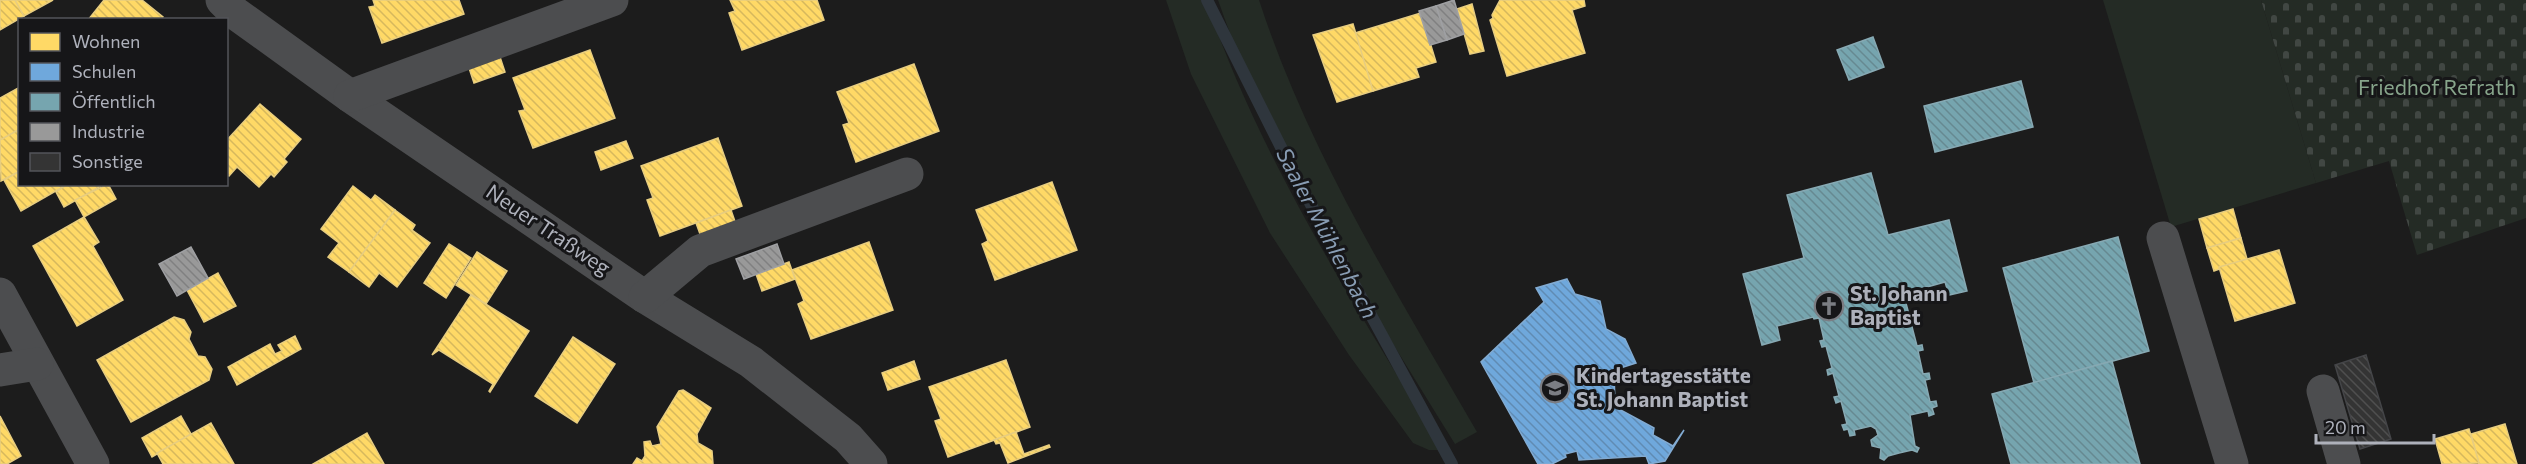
<svg xmlns="http://www.w3.org/2000/svg" width="2526" height="464" viewBox="0 0 2526 464" font-family="Commissioner,sans-serif">
	<defs>
		<pattern id="cemetery-stones" width="16" height="16" patternUnits="userSpaceOnUse" patternTransform="scale(1.5)"><rect width="16" height="16" fill="#242b25"/><path d="M2 7V4a2 2 0 0 1 4 0v3zM10 15v-3a2 2 0 0 1 4 0v3z" fill="#414743"/></pattern>
		<pattern id="homes-back-hatch" width="6" height="6" patternUnits="userSpaceOnUse" patternTransform="scale(1.5)"><rect width="6" height="6" fill="#ffd966"/><path d="M-1 5l2 2M0 0l6 6M5-1l2 2" fill="none" stroke="#d6b85d"/></pattern>
		<pattern id="schools-back-hatch" width="6" height="6" patternUnits="userSpaceOnUse" patternTransform="scale(1.5)"><rect width="6" height="6" fill="#6fa8dc"/><path d="M-1 5l2 2M0 0l6 6M5-1l2 2" fill="none" stroke="#608bb3"/></pattern>
		<pattern id="public-back-hatch" width="6" height="6" patternUnits="userSpaceOnUse" patternTransform="scale(1.5)"><rect width="6" height="6" fill="#76a5af"/><path d="M-1 5l2 2M0 0l6 6M5-1l2 2" fill="none" stroke="#668991"/></pattern>
		<pattern id="industry-back-hatch" width="6" height="6" patternUnits="userSpaceOnUse" patternTransform="scale(1.5)"><rect width="6" height="6" fill="#999"/><path d="M-1 5l2 2M0 0l6 6M5-1l2 2" fill="none" stroke="#808081"/></pattern>
		<pattern id="building-back-hatch" width="6" height="6" patternUnits="userSpaceOnUse" patternTransform="scale(1.5)"><rect width="6" height="6" fill="#343434"/><path d="M-1 5l2 2M0 0l6 6M5-1l2 2" fill="none" stroke="#4f4f4f"/></pattern>
	</defs>
	<rect width="100%" height="100%" fill="#1c1c1c"/>
	<!-- grass -->
	<g fill="#242b25">
		<path d="M1166 0H1206C1261 162 1355 305 1443 450H1429L1413 443 1349 355 1270 233 1191 74Z"/>
		<path d="M1218 0H1259C1309 154 1397 293 1477 432L1455 444C1367 301 1273 159 1218 0Z"/>
		<polygon points="2103,0 2261,0 2316,183 2171,227"/>
	</g>
	<!-- cemetery -->
	<polygon fill="url(#cemetery-stones)" points="2261,0 2526,0 2526,218 2417,255 2389,161 2316,183"/>
	<!-- homes -->
	<g fill="url(#homes-back-hatch)" stroke="#e7cd80" stroke-width="1.5">
		<polygon points="0,0 15,0 24,16 0,30"/>
		<polygon points="15,0 53,0 24,16"/>
		<polygon points="104,0 142,0 163,17 161,20 88,20"/>
		<polygon points="373,0 459,0 464,14 382,43 369,7 375,6"/>
		<polygon points="730,0 817,0 824,20 742,50 729,13 735,11"/>
		<polygon points="1500,0 1584,0 1585,6 1572,10 1585,53 1507,76 1490,20 1493,18 1492,15"/>
		<polygon points="1472,4 1484,51 1470,54 1457,9"/>
		<polygon points="1421,13 1436,62 1416,68 1419,77 1373,91 1355,33"/>
		<polygon points="1353,24 1373,91 1337,102 1313,35"/>
		<polygon points="590,50 615,118 533,148 519,111 525,110 513,78"/>
		<polygon points="499,54 505,72 474,83 468,65"/>
		<polygon points="914,64 939,131 856,162 843,125 849,123 837,92"/>
		<polygon points="20,87 20,129 0,140 0,98"/>
		<polygon points="260,104 301,139 284,159 287,162 274,177 271,174 259,187 237,167 229,176 226,174 226,141"/>
		<polygon points="20,129 20,171 1,181 0,140"/>
		<polygon points="718,138 742,206 660,236 647,200 653,198 641,166"/>
		<polygon points="626,141 633,158 601,170 595,152"/>
		<polygon points="20,171 20,184 68,184 21,211 4,180"/>
		<polygon points="1052,182 1077,250 995,280 982,244 988,241 976,210"/>
		<polygon points="68,184 100,184 101,186 64,207 56,192"/>
		<polygon points="108,184 116,199 84,217 75,200"/>
		<polygon points="353,186 371,200 375,195 395,210 349,272 328,257 339,243 321,229"/>
		<polygon points="2233,209 2241,238 2207,248 2199,219"/>
		<polygon points="395,210 415,225 412,230 430,243 397,287 379,273 369,287 349,272"/>
		<polygon points="731,210 739,233 704,245 696,223"/>
		<polygon points="84,217 99,242 93,246 123,300 77,326 33,246"/>
		<polygon points="2241,238 2247,259 2214,271 2207,248"/>
		<polygon points="869,242 893,310 811,339 798,304 804,301 792,270"/>
		<polygon points="449,244 471,258 446,298 424,283"/>
		<polygon points="2279,250 2295,303 2235,321 2219,267"/>
		<polygon points="477,252 507,271 486,304 456,285"/>
		<polygon points="789,262 795,279 762,291 756,274"/>
		<polygon points="218,273 236,306 204,322 187,290"/>
		<polygon points="471,295 529,331 490,392 489,391 493,384 439,350 432,355"/>
		<polygon points="174,317 184,320 191,332 189,339 198,356 205,357 212,369 209,380 131,422 97,360"/>
		<polygon points="295,336 301,349 237,385 228,367 270,344 275,354 282,351 278,345"/>
		<polygon points="573,337 615,364 577,423 535,396"/>
		<polygon points="1006,360 1030,427 948,457 935,421 941,419 929,387"/>
		<polygon points="914,361 920,379 888,390 882,373"/>
		<polygon points="683,390 711,408 697,434 698,443 712,451 713,464 633,464 637,458 642,461 645,456 644,442 650,441 652,446 661,444 657,427 679,391"/>
		<polygon points="0,416 21,456 7,464 0,464"/>
		<polygon points="181,416 191,434 152,457 142,438"/>
		<polygon points="211,423 234,464 163,464 157,453"/>
		<polygon points="2505,424 2517,464 2479,464 2471,434"/>
		<polygon points="2469,429 2479,463 2442,464 2435,439"/>
		<polygon points="1016,432 1024,454 1049,445 1050,447 1008,463 1000,443 996,444 994,440"/>
		<polygon points="367,433 384,464 313,464"/>
	</g>
	<!-- schools -->
	<polygon fill="url(#schools-back-hatch)" stroke="#82abd2" stroke-width="1.5" points="1567,279 1575,294 1600,301 1606,329 1625,339 1636,363 1614,370 1615,407 1654,428 1653,435 1673,446 1684,430 1665,461 1649,464 1646,456 1579,460 1577,451 1565,454 1566,457 1552,464 1538,464 1481,362 1544,302 1536,288"/>
	<!-- public -->
	<g fill="url(#public-back-hatch)" stroke="#87a9b3" stroke-width="1.5">
		<polygon points="1873,37 1884,67 1849,80 1837,50"/>
		<polygon points="2021,81 2033,127 1935,152 1924,106"/>
		<polygon points="1871,173 1888,235 1949,220 1967,291 1949,295 1945,282 1909,292 1909,294 1904,296 1910,318 1915,317 1916,322 1911,323 1917,346 1922,345 1923,350 1918,351 1923,374 1929,373 1930,379 1925,380 1930,402 1936,401 1937,406 1932,408 1934,414 1929,416 1928,411 1910,415 1915,446 1919,448 1917,452 1912,450 1899,453 1888,456 1884,460 1880,458 1881,448 1872,446 1871,440 1878,435 1876,429 1871,426 1854,430 1855,435 1850,436 1848,429 1844,430 1842,425 1847,424 1841,401 1836,403 1834,397 1839,396 1833,373 1828,375 1827,370 1832,368 1826,346 1822,347 1820,341 1824,340 1819,318 1814,319 1813,317 1777,326 1780,340 1762,345 1743,274 1804,258 1787,195"/>
		<polygon points="2118,237 2149,351 2034,383 2003,268"/>
		<polygon points="2112,361 2140,464 2011,464 1992,394"/>
	</g>
	<!-- industry -->
	<g fill="url(#industry-back-hatch)" stroke="#9fa0a3" stroke-width="1.5">
		<polygon points="1454,0 1464,34 1447,40 1436,6"/>
		<polygon points="1436,6 1447,40 1430,45 1419,11"/>
		<polygon points="777,244 784,264 744,279 736,259"/>
		<polygon points="191,247 208,278 177,296 159,264"/>
	</g>
	<g fill="none" stroke-linecap="round" stroke-linejoin="round">
		<!-- stream -->
		<polyline stroke="#2f363d" stroke-width="12" points="1207,0 1297,179 1452,464"/>
	</g>
	<!-- building -->
	<polygon fill="url(#building-back-hatch)" stroke="#444548" stroke-width="1.5" points="2366,355 2391,439 2360,449 2335,365"/>
	<g fill="none" stroke-linecap="round" stroke-linejoin="round">
		<!-- minor -->
		<g stroke="#4c4d4f" stroke-width="33">
			<polyline points="222,0 235,13 350,96 645,297 751,362 848,438 871,464"/>
			<polyline points="350,96 612,0"/>
			<polyline points="2163,238 2232,464"/>
			<polyline points="0,294 93,464"/>
			<polyline points="645,297 700,251 907,174"/>
			<polyline points="0,370 37,364"/>
			<polyline points="2323,391 2344,464"/>
		</g>
	</g>
	<!-- icons -->
	<defs>
		<g id="church-ring" transform="scale(1.5)"><circle r="9.5" fill="#161618" stroke="#7b7d83" stroke-width="1.5"/><path d="M-1.2-6h2.4v3.5h3.3v2.4h-3.3V6h-2.4V-.1h-3.3v-2.4h3.3Z" fill="#7b7d83"/></g>
		<g id="school-ring" transform="scale(1.5)"><circle r="9.5" fill="#161618" stroke="#7b7d83" stroke-width="1.5"/><path d="M0-5L7-2L0 1L-7-2ZM-4 1L0 2.5L4 1V4Q0 6-4 4Z" fill="#7b7d83"/></g>
	</defs>
	<g fill-rule="evenodd">
		<use href="#church-ring" x="1829" y="306"/>
		<use href="#school-ring" x="1555" y="388"/>
	</g>
	<g text-anchor="middle" stroke-width="6" stroke-linejoin="round" paint-order="stroke">
		<!-- park labels -->
		<g font-size="21" fill="#87a58b" stroke="#161618">
			<text x="2437" y="95">Friedhof Refrath</text>
		</g>
		<!-- street labels -->
		<g font-size="21" fill="#aeb1bb" stroke="#161618">
			<text transform="translate(548 230) rotate(34)" y="7">Neuer Traßweg</text>
		</g>
		<!-- poi labels -->
		<g font-size="21" font-weight="bold" fill="#aeb1bb" stroke="#161618" text-anchor="start">
			<text x="1850" y="301">St. Johann<tspan x="1850" dy="24">Baptist</tspan></text>
			<text x="1576" y="383">Kindertagesstätte<tspan x="1576" dy="24">St. Johann Baptist</tspan></text>
		</g>
		<!-- water labels -->
		<g font-size="22" font-style="italic" fill="#889cb3" stroke="#161618">
			<text transform="translate(1327 233) rotate(62)" y="8">Saaler Mühlenbach</text>
		</g>
	</g>
	<!-- legend -->
	<rect x="18" y="18" width="210" height="168" fill="#161618" stroke="#535459" stroke-width="1.5"/>
	<rect x="30" y="33" width="30" height="18" fill="#ffd966" stroke="#535459" stroke-width="1.5"/>
	<text x="72" y="48" font-size="18" fill="#aeb1bb">Wohnen</text>
	<rect x="30" y="63" width="30" height="18" fill="#6fa8dc" stroke="#535459" stroke-width="1.5"/>
	<text x="72" y="78" font-size="18" fill="#aeb1bb">Schulen</text>
	<rect x="30" y="93" width="30" height="18" fill="#76a5af" stroke="#535459" stroke-width="1.5"/>
	<text x="72" y="108" font-size="18" fill="#aeb1bb">Öffentlich</text>
	<rect x="30" y="123" width="30" height="18" fill="#999999" stroke="#535459" stroke-width="1.5"/>
	<text x="72" y="138" font-size="18" fill="#aeb1bb">Industrie</text>
	<rect x="30" y="153" width="30" height="18" fill="#343434" stroke="#535459" stroke-width="1.5"/>
	<text x="72" y="168" font-size="18" fill="#aeb1bb">Sonstige</text>
	<!-- scale -->
	<path d="M2316 434v9h118v-9" fill="none" stroke="#aeb1bb" stroke-width="3"/>
	<text x="2325" y="434" font-size="18" fill="#aeb1bb" stroke="#161618" stroke-width="4.5" paint-order="stroke">20 m</text>
</svg>
